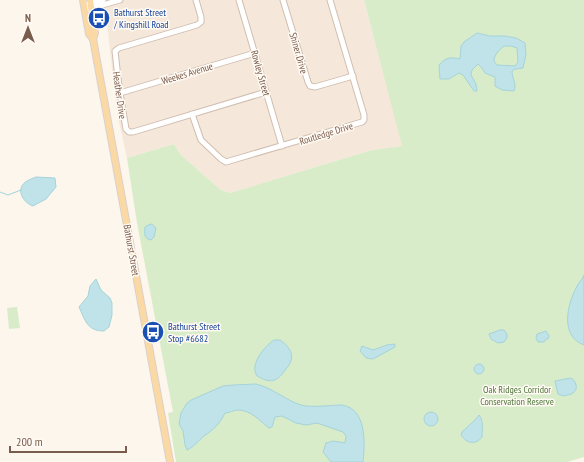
<svg xmlns="http://www.w3.org/2000/svg" width="584" height="462" viewBox="0 0 584 462" font-family="'PT Sans Narrow',sans-serif">
	<rect width="100%" height="100%" fill="#fdf6ec"/>
	<!-- residential -->
	<polygon fill="#f5e8da" points="97,0 365,0 364,1 403,146 372,150 230,193 221,190 207,178 180,154 174,144 127,158 117,113 107,23 105,18 99,11"/>
	<!-- green -->
	<g fill="#d8ecc9">
		<polygon points="364,0 584,0 584,457 567,462 176,462 168,413 173,412 137,223 127,158 174,144 180,154 207,178 221,190 230,193 372,150 402,146"/>
		<polygon points="17,307 20,328 9,329 7,308"/>
	</g>
	<!-- water -->
	<g fill="#bfe3e8" stroke="#a5d3da" fill-rule="evenodd">
		<path d="M477 33 490 36H505L516 38 525 43 526 54 523 68 515 69 512 71C512 78 517 84 514 91L502 90 495 86V77L485 73 481 67 478 64 472 70 471 75 476 84 477 91H474L463 75 459 73 449 79H440L439 65C446 57 451 57 460 59L461 46 464 42ZM511 46 517 48 518 62 515 66 497 65 494 61C494 55 499 50 504 46Z"/>
		<path d="M36 177 55 178 56 187 46 199 33 206C22 202 15 188 27 181 30 179 34 178 36 177Z"/>
		<path d="M152 224 156 228 154 237 151 240C144 239 144 233 145 227L148 225Z"/>
		<path d="M584 275V345C560 336 567 306 576 288 578 283 583 279 584 275Z"/>
		<path d="M96 279 101 290 110 298 112 303V315L109 327 104 331C87 331 85 320 79 307L88 296 90 286Z"/>
		<polygon points="500,330 504,330 507,334 507,338 504,342 498,343 491,339 489,334"/>
		<polygon points="546,331 549,336 548,339 546,339 544,342 538,342 536,338 537,334"/>
		<path d="M274 340H280C292 348 296 358 286 369 277 382 271 384 257 376 249 364 265 346 274 340Z"/>
		<polygon points="395,344 395,347 373,359 366,358 360,351 362,346 373,350 387,345"/>
		<circle cx="479" cy="369" r="5"/>
		<path d="M571 378C576 381 579 389 573 393 571 395 566 395 563 396L558 394 555 381Z"/>
		<path d="M256 384C273 388 285 400 301 405 310 408 332 405 342 405 367 409 365 443 363 462H331L323 452 326 443 333 441 345 443 346 436 343 432 317 423 306 425 296 423 282 416 275 417 272 427 269 428C260 421 251 410 238 410 234 410 229 413 225 413 219 425 214 429 204 436 197 442 195 446 187 450L185 445 183 431 179 424 181 413 187 403 191 400 223 386 233 385Z"/>
		<circle cx="431" cy="419" r="7"/>
		<path d="M479 415C484 421 482 429 482 437 476 445 467 444 461 435L462 432 475 420Z"/>
	</g>
	<g fill="none" stroke-linecap="round" stroke-linejoin="round">
		<!-- stream -->
		<polyline stroke="#a5d3da" stroke-width="1" points="0,192 8,195 21,190"/>
		<!-- minor casing -->
		<g stroke="#d1beb0" stroke-width="7">
			<g id="minor">
				<polyline points="196,0 201,17 201,22 197,25 119,48 115,51 119,87 126,129 129,132 133,132 266,92"/>
				<polyline points="239,0 282,146"/>
				<polyline points="283,0 308,82 310,86 315,87 353,76"/>
				<polyline points="84,5 103,0"/>
				<polyline points="88,9 120,0"/>
				<polyline points="120,93 255,53"/>
				<polyline points="192,114 201,140 221,159 226,162 362,122 364,120 364,115 330,0"/>
			</g>
		</g>
		<!-- major casing -->
		<g stroke="#dad1cd" stroke-width="8">
			<g id="major">
				<polyline points="83,0 89,34 93,39"/>
				<polyline points="90,0 95,33 93,39 170,462"/>
			</g>
		</g>
		<!-- minor -->
		<use href="#minor" stroke="#fff" stroke-width="5"/>
		<!-- major -->
		<use href="#major" stroke="#fbd9a5" stroke-width="6"/>
	</g>
	<!-- icons -->
	<defs>
		<g id="bus-disc" transform="scale(1.15)"><circle r="9.5" fill="#1a4fb4" stroke="#fffaf3"/><path d="M-5-6H5V4H4V6H2V4H-2V6H-4V4H-5ZM-3.5-4V0h7V-4ZM-3.5 1.2v1.5H-2V1.2ZM2 1.2v1.5H3.5V1.2Z" fill="#fff"/></g>
	</defs>
	<g fill-rule="evenodd">
		<use href="#bus-disc" x="99" y="18"/>
		<use href="#bus-disc" x="153" y="332"/>
	</g>
	<g text-anchor="middle" stroke-width="3" stroke-linejoin="round" paint-order="stroke">
		<!-- transit labels -->
		<g font-size="10" fill="#164399" stroke="#fffaf3" text-anchor="start">
			<text x="114" y="16">Bathurst Street<tspan x="114" dy="12">/ Kingshill Road</tspan></text>
			<text x="168" y="330">Bathurst Street<tspan x="168" dy="12">Stop #6682</tspan></text>
		</g>
		<!-- street labels -->
		<g font-size="10" fill="#7a5c4d" stroke="#fffaf3">
			<text transform="translate(299 53) rotate(74)" y="4">Shiner Drive</text>
			<text transform="translate(187 73) rotate(-17)" y="4">Weekes Avenue</text>
			<text transform="translate(261 73) rotate(74)" y="4">Rowley Street</text>
			<text transform="translate(120 95) rotate(82)" y="4">Heather Drive</text>
			<text transform="translate(326 133) rotate(-17)" y="4">Routledge Drive</text>
			<text transform="translate(132 250) rotate(80)" y="4">Bathurst Street</text>
		</g>
		<!-- park labels -->
		<g font-size="10" fill="#537a41" stroke="#fffaf3">
			<text x="517" y="393">Oak Ridges Corridor<tspan x="517" dy="12">Conservation Reserve</tspan></text>
		</g>
	</g>
	<!-- north arrow -->
	<g transform="translate(28 28)" stroke="#fffaf3" stroke-width="3" paint-order="stroke">
	<path d="M0-3L7 15L0 10L-7 15Z" fill="#7a5c4d"/>
	<text y="-6" font-size="11" font-weight="bold" text-anchor="middle" fill="#7a5c4d">N</text>
	</g>
	<!-- scale -->
	<path d="M10 446v6h116v-6" fill="none" stroke="#7a5c4d" stroke-width="2"/>
	<text x="16" y="446" font-size="12" fill="#7a5c4d" stroke="#fffaf3" stroke-width="3" paint-order="stroke">200 m</text>
</svg>
